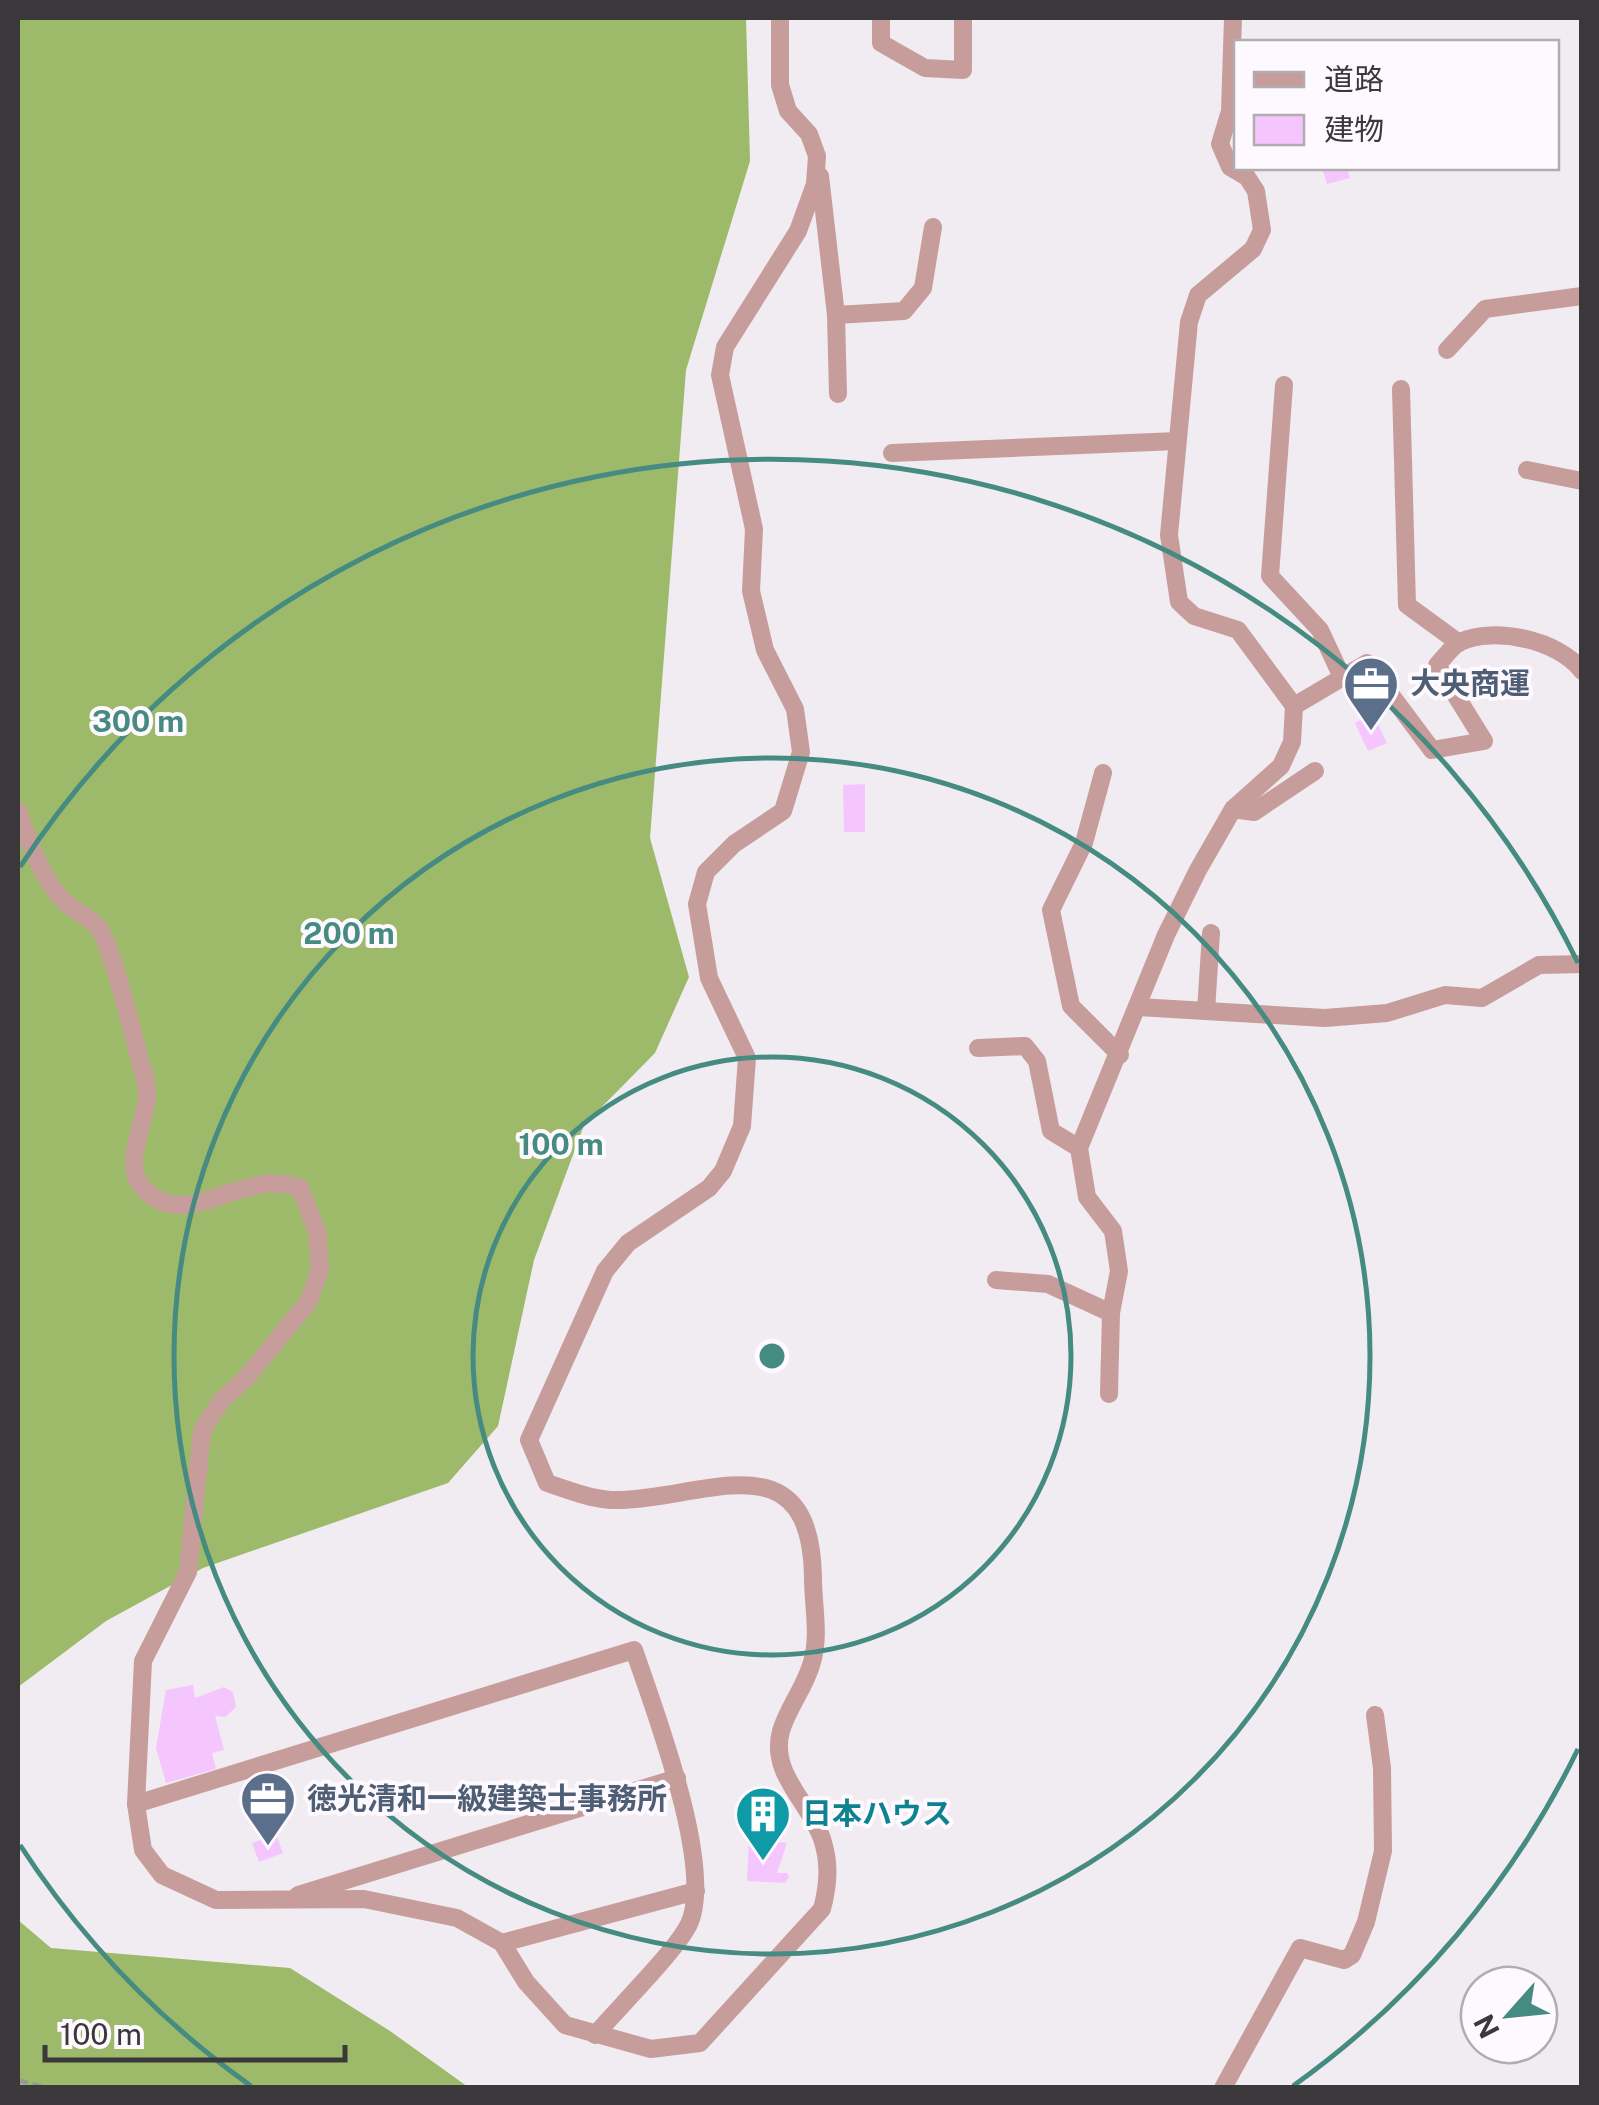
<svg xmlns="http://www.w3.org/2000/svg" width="1599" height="2105" viewBox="0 0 1599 2105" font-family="'Public Sans','Noto Sans JP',sans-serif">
	<rect width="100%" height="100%" fill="#f1ebf2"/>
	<!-- forest -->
	<g fill="#9cba69">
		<polygon points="18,18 746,18 750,161 686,370 650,838 689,977 655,1053 584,1125 534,1260 498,1426 448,1483 203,1568 106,1621 18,1687"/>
		<polygon points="18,1920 51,1948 290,1968 390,2031 468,2087 18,2087"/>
	</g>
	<!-- building -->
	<g fill="#f5c6fd">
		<polygon points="1322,168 1347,168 1350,178 1327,184"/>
		<polygon points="1373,714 1387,743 1368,751 1355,723"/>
		<polygon points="865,784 865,832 844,832 843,785"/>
		<polygon points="193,1685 195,1698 224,1687 233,1692 236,1707 225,1717 215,1716 224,1750 212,1753 216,1769 166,1783 156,1748 166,1690"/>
		<polygon points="276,1834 283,1853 259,1862 252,1843"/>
		<polygon points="749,1838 787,1843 777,1873 787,1873 789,1877 785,1883 747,1881"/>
	</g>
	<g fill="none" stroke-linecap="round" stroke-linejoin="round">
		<!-- path -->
		<polyline stroke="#9a959a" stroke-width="4" stroke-dasharray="10 5" stroke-linecap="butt" points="18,2080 48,2088"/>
		<!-- street -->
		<g stroke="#c79d9b" stroke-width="18">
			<polyline points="881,18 881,43 925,68 963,70 963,18"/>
			<polyline points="820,176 836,315 838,394"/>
			<polyline points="836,315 904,311 923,288 933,227"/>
			<polyline points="1447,350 1485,309 1582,296"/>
			<polyline points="1284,385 1270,576 1320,630 1341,675"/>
			<polyline points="1401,389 1407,605 1459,643"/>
			<polyline points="892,453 1177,441"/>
			<polyline points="1527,470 1582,481"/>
			<path d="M1294 706 1367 663 1432 750 1484 741 1437 665C1444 658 1452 646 1460 642 1494 626 1559 640 1582 671"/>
			<polyline points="1103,773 1084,843 1051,910 1071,1006 1120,1055"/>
			<polyline points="1233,809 1254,812 1315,771"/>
			<path d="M18 811C27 838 42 878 62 899 72 910 88 916 98 927 112 944 133 1036 141 1064 144 1072 147 1084 147 1093 147 1129 113 1172 155 1198 196 1224 246 1168 300 1188L317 1231 320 1269 309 1301 246 1378 220 1402 202 1431 188 1572 143 1661 136 1804 143 1850 162 1875 216 1900 364 1899 457 1918 502 1943 526 1982 565 2025 651 2049 700 2043 822 1909C828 1886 830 1865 823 1842 812 1804 769 1775 781 1731 788 1707 806 1686 812 1662 820 1635 813 1606 813 1578 811 1438 708 1497 621 1500 594 1501 572 1491 547 1483L529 1440 605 1271 628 1243 709 1188 723 1171 742 1126 747 1058 709 978 697 904 706 872 734 844 783 811 801 752 795 709 765 650 751 591 754 529 720 375 725 347 798 231 815 184 817 156 809 134 788 111 780 85V18"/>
			<polyline points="1138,1007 1325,1018 1387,1013 1445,995 1482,998 1539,965 1582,964"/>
			<polyline points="1206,1011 1211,933"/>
			<polyline points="978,1048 1025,1046 1037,1061 1051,1131 1079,1148"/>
			<polyline points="996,1280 1048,1284 1111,1313"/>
			<polyline points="1109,1394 1111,1313 1119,1271 1113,1231 1087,1197 1079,1148 1166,935 1198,870 1233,809 1281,766 1292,742 1294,706 1238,630 1194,616 1179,602 1169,535 1189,322 1198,295 1253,249 1262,230 1256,191 1247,177 1230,167 1220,144 1230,111 1233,18"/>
			<path d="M136 1804 634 1650C654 1709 715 1868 689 1924 676 1951 617 2009 595 2035"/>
			<polyline points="298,1895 677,1778"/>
			<polyline points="502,1943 696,1891"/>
			<polyline points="1223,2088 1300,1948 1344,1960 1352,1955 1366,1922 1383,1851 1382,1768 1375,1715"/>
		</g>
	</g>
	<!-- distance rings -->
	<g fill="none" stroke="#468b82" stroke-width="5">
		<circle cx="772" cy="1356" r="299"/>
		<circle cx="772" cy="1356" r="598"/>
		<path d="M1578 1749A897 897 0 0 1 1293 2086M251 2086A897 897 0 0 1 20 1845M20 867A897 897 0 0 1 1578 963"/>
	</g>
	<!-- icons -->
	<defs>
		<g id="office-pin" transform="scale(2.875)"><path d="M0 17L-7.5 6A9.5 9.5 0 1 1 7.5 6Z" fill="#5c6f8a" stroke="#fef9fe"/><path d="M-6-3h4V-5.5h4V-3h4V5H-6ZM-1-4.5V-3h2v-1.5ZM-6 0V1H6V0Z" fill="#fff"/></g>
		<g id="building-pin" transform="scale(2.875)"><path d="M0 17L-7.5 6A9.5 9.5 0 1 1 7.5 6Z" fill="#0f9aa8" stroke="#fef9fe"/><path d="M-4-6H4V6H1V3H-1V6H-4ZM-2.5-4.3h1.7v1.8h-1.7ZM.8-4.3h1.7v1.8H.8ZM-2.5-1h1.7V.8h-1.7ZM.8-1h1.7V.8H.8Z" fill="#fff"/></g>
	</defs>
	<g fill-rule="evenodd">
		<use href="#office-pin" x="1371" y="684"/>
		<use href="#office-pin" x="268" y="1799"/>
		<use href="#building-pin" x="763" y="1814"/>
	</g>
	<g text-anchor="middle" stroke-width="8" stroke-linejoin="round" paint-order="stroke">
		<!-- service labels -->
		<g font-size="30" font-weight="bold" fill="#4e5e75" stroke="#fef9fe" text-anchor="start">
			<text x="1410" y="694">大央商運</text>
			<text x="307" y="1809">徳光清和一級建築士事務所</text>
		</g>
		<!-- culture labels -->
		<g font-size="30" font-weight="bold" fill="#0d838f" stroke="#fef9fe" text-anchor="start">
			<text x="802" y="1824">日本ハウス</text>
		</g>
	</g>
	<circle cx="772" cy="1356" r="15" fill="#468b82" stroke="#fef9fe" stroke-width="5"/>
	<g font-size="30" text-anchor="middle" font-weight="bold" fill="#468b82" stroke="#fef9fe" stroke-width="8" stroke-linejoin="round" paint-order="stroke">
		<text x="138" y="732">300 m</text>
		<text x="349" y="944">200 m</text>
		<text x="561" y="1155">100 m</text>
	</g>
	<!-- border -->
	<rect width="1599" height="2105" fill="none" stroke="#3a383a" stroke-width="40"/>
	<!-- legend -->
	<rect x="1234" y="40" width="325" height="130" fill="#fef9fe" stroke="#b0acb0" stroke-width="2.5"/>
	<rect x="1254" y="72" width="50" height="15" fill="#c79d9b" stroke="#b0acb0" stroke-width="2.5"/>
	<text x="1324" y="90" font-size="30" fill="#3a383a">道路</text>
	<rect x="1254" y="115" width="50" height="30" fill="#f5c6fd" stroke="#b0acb0" stroke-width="2.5"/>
	<text x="1324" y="140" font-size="30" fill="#3a383a">建物</text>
	<!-- north arrow -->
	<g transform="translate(1509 2015) rotate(243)"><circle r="48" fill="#fef9fe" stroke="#b0acb0" stroke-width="2.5"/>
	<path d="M0-8L18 38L0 25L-18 38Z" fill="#468b82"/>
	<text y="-15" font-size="28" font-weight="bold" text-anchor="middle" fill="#3a383a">N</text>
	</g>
	<!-- scale -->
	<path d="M45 2045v15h300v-15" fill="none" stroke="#3a383a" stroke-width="5"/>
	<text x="60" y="2045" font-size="30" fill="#3a383a" stroke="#fef9fe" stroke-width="8" paint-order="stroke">100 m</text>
</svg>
